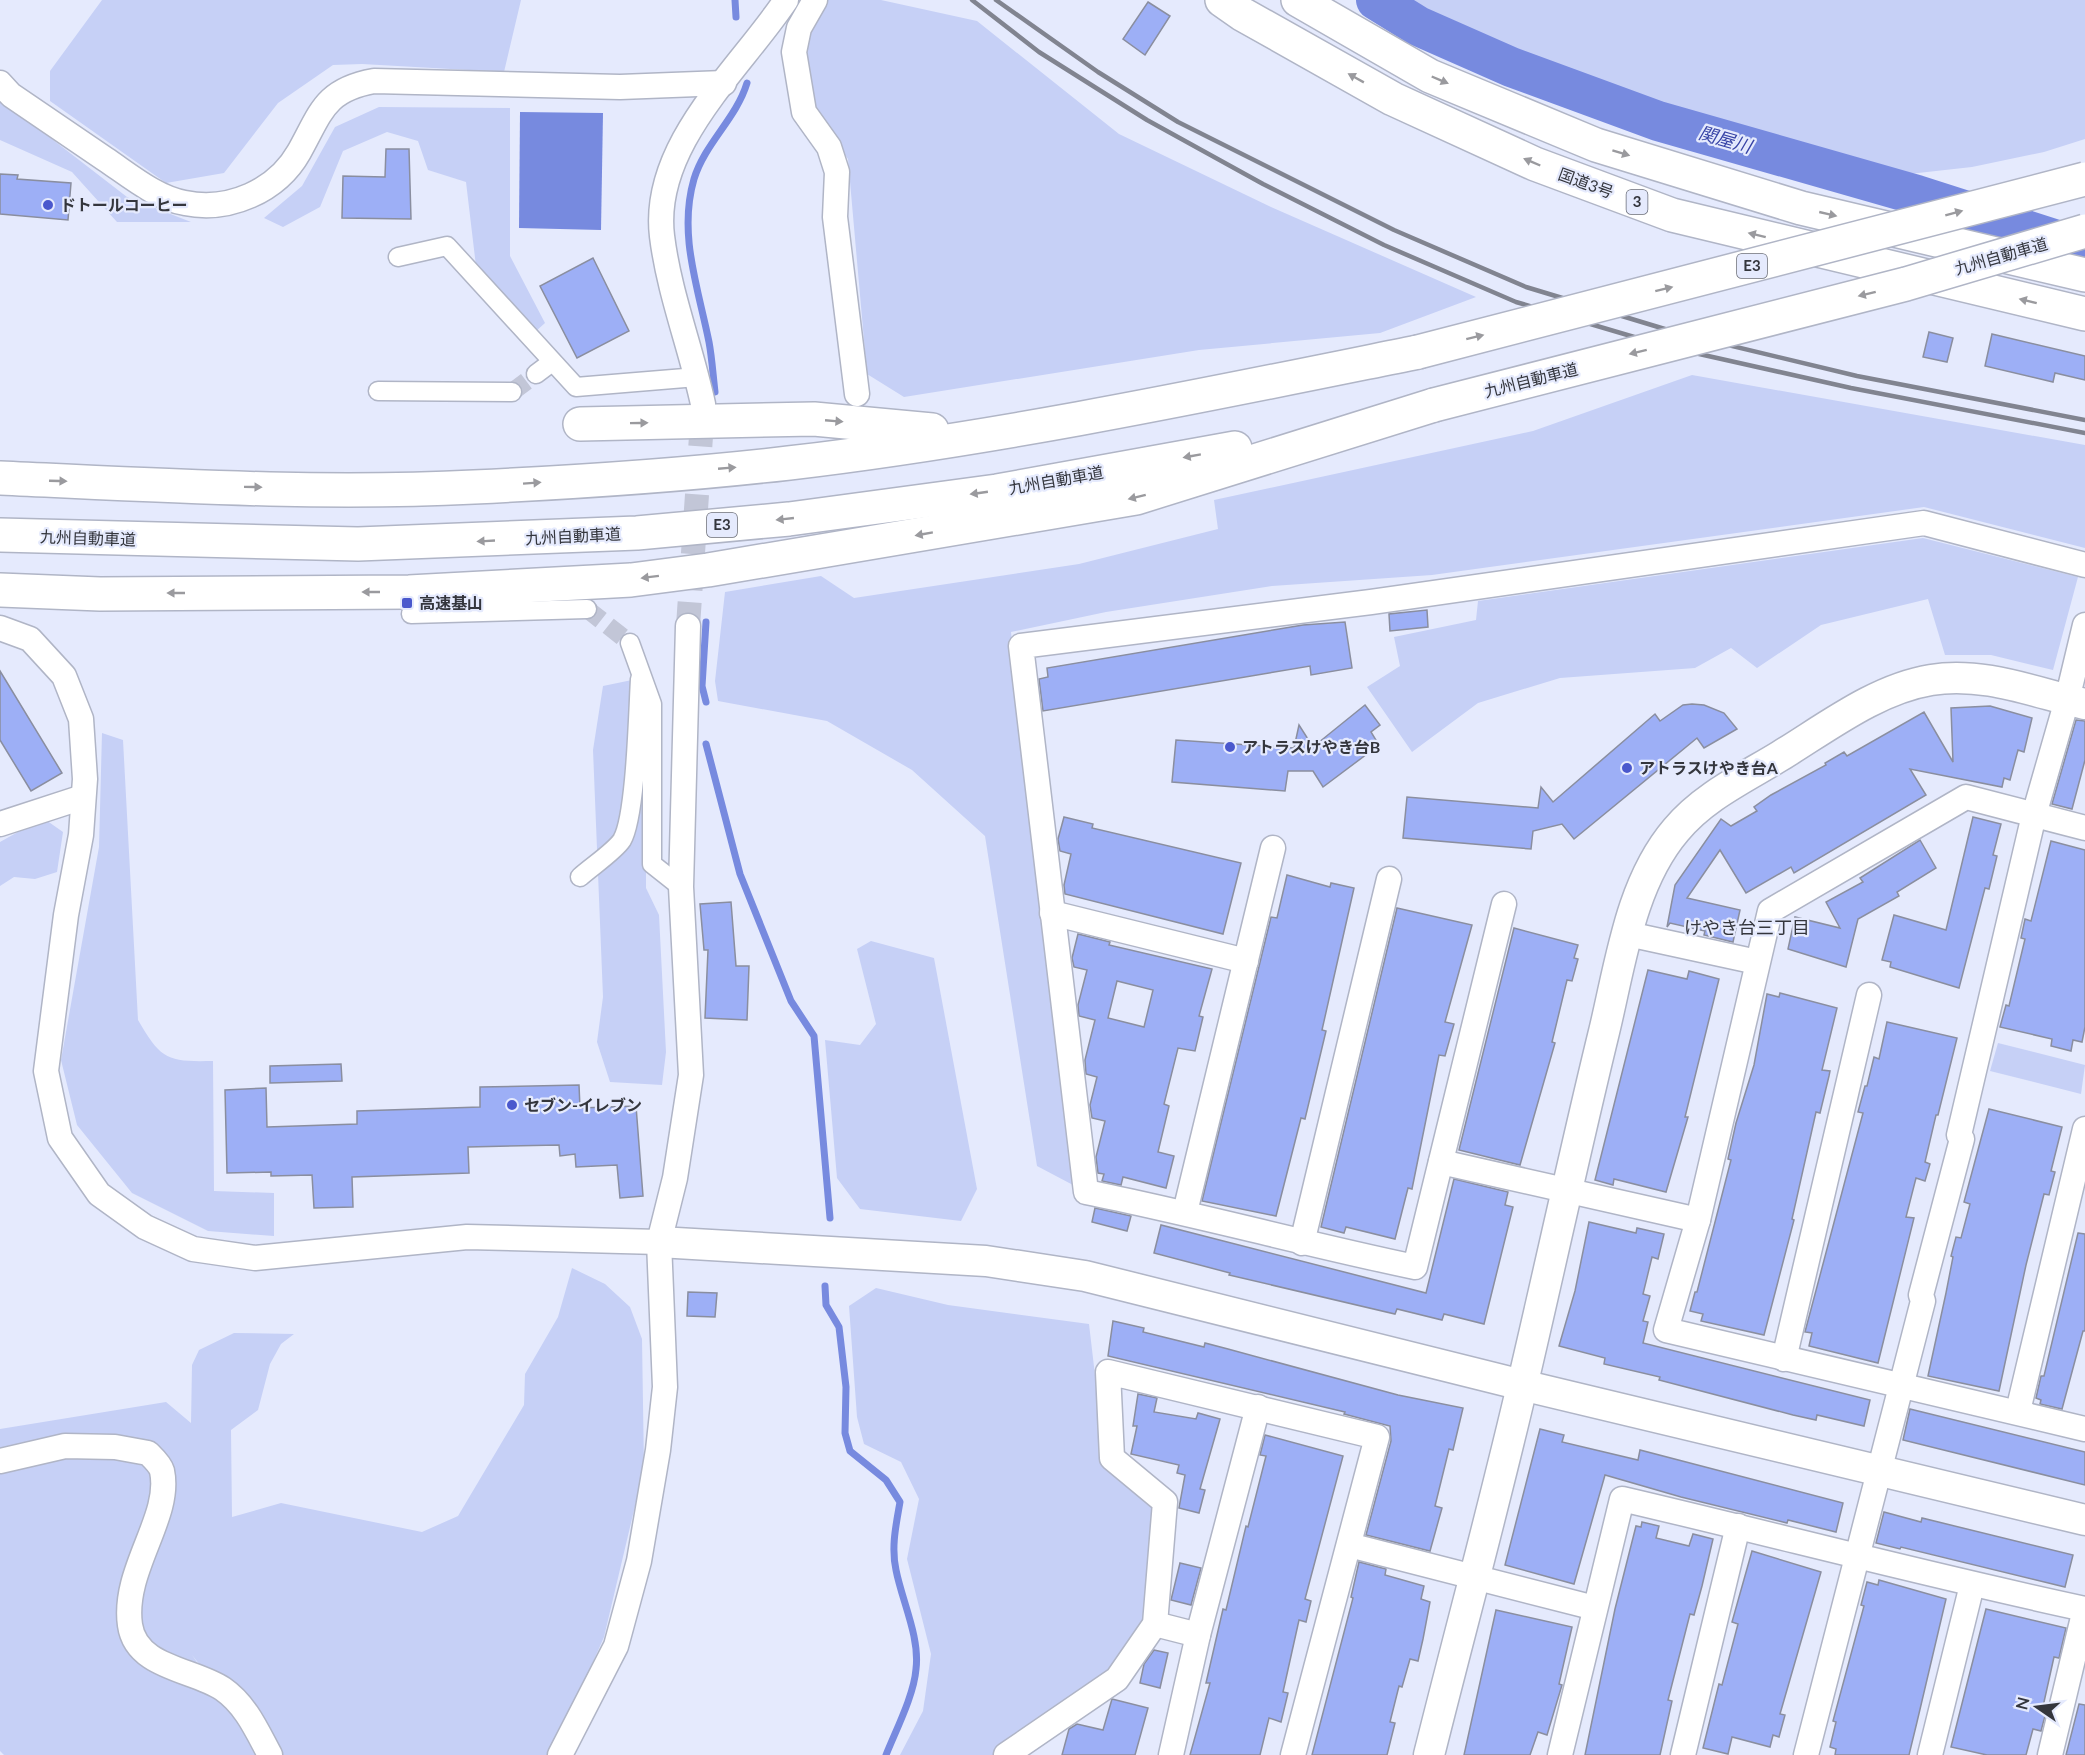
<svg xmlns="http://www.w3.org/2000/svg" width="2085" height="1755" viewBox="0 0 2085 1755" font-family="Lato,'Noto Sans JP',sans-serif">
	<rect width="100%" height="100%" fill="#e5eafd"/>
	<!-- green -->
	<g fill="#c6d0f6" fill-rule="evenodd">
		<polygon points="102,0 521,0 504,72 362,64 333,65 278,103 224,173 166,183 50,101 50,71"/>
		<polygon points="825,0 881,0 977,21 1119,134 1271,207 1476,297 1380,333 1199,350 904,397 867,374 848,159 812,109 802,47"/>
		<polygon points="1388,0 2085,0 2085,139 2044,152 1972,167 1891,176 1791,142 1630,105"/>
		<polygon points="0,99 127,197 191,222 117,222 72,172 0,140"/>
		<polygon points="379,107 510,108 510,256 545,323 525,341 476,266 466,182 428,170 418,141 387,132 343,151 320,207 283,227 264,218 302,186 335,127"/>
		<polygon points="1692,375 2085,445 2085,548 1924,507 1432,575 1272,586 1106,612 1011,632 1073,1185 1037,1166 985,836 912,770 827,721 718,701 715,681 725,592 821,576 854,598 1079,564 1218,529 1214,500 1533,431"/>
		<polygon points="1923,538 2078,577 2053,670 1991,655 1945,655 1928,599 1821,625 1757,668 1731,648 1695,668 1560,678 1478,703 1412,752 1367,687 1400,666 1394,637 1476,620 1478,601"/>
		<polygon points="632,680 646,736 646,888 659,915 666,1052 662,1085 610,1082 597,1042 603,997 593,750 603,686"/>
		<path d="M102 733 123 740 138 1020C161 1060 168 1062 213 1061L214 1191 274 1193V1236L208 1231 132 1193 77 1125 61 1060 99 847Z"/>
		<polygon points="43,818 63,832 57,872 35,879 14,877 0,886 0,842"/>
		<polygon points="871,941 934,958 977,1189 961,1221 860,1209 837,1178 825,1040 860,1045 876,1024 857,949"/>
		<polygon points="1998,1043 2085,1065 2081,1094 1990,1071"/>
		<path d="M572 1268 605 1284 630 1307 642 1339 644 1468 604 1637 552 1755H4L0 1751V1429L166 1402 191 1423 192 1365 199 1350 234 1333 294 1334 281 1344 270 1364 258 1410 231 1430 232 1517 281 1503 422 1532 458 1516 524 1405 525 1374 558 1317ZM192 1655 228 1700 246 1733Z"/>
		<polygon points="876,1288 948,1305 1089,1324 1106,1469 1155,1507 1144,1625 1111,1674 999,1755 900,1755 923,1711 931,1654 907,1559 919,1499 901,1462 864,1444 857,1417 849,1306"/>
	</g>
	<!-- water -->
	<polygon fill="#778adf" points="520,112 603,113 601,230 519,228"/>
	<g fill="none" stroke-linecap="round" stroke-linejoin="round">
		<!-- stream -->
		<g stroke="#778adf" stroke-width="7">
			<polyline points="735,0 736,17"/>
			<path d="M715 392C713 375 712 358 709 342 698 287 678 234 694 179 705 143 736 119 747 83"/>
			<polyline points="706,702 702,686 706,622"/>
			<polyline points="706,744 740,874 791,1001 814,1036 830,1218"/>
			<path d="M825 1286 826 1305 839 1327 846 1387 845 1433 850 1451 886 1480 900 1502C896 1525 891 1547 896 1570 902 1601 920 1637 916 1669 914 1695 896 1730 886 1755"/>
		</g>
		<!-- river -->
		<polyline stroke="#778adf" stroke-width="40" points="1376,0 1418,26 1511,67 1658,121 1917,195 2085,249"/>
	</g>
	<!-- building -->
	<g fill="#9daff6" stroke="#8a8e9f" stroke-width="1.5" fill-rule="evenodd">
		<polygon points="1148,2 1170,16 1145,55 1123,39"/>
		<polygon points="386,149 409,149 411,219 342,218 343,176 385,177"/>
		<polygon points="0,174 18,175 17,179 71,183 68,220 0,214"/>
		<polygon points="593,258 629,331 577,358 540,286"/>
		<polygon points="1929,332 1953,338 1947,362 1923,357"/>
		<polygon points="1992,334 2085,356 2085,380 2055,373 2053,382 1985,366"/>
		<polygon points="1427,610 1428,627 1390,631 1389,614"/>
		<polygon points="1345,622 1352,668 1311,675 1310,666 1043,711 1039,679 1048,677 1047,668 1303,625"/>
		<polygon points="0,671 62,773 31,791 0,740"/>
		<polygon points="1692,704 1704,705 1724,713 1737,729 1704,748 1697,738 1574,839 1562,824 1533,831 1531,849 1403,838 1407,797 1538,808 1541,787 1553,802 1655,714 1660,721 1683,705"/>
		<polygon points="1365,705 1380,725 1371,732 1379,745 1323,787 1313,771 1288,771 1285,791 1172,782 1176,740 1294,748 1299,725 1313,747"/>
		<polygon points="1990,706 2032,718 2024,752 2018,750 2010,780 2004,778 2002,787 1910,769 1926,795 1794,873 1791,867 1746,893 1720,850 1687,898 1740,910 1733,942 1704,935 1705,931 1670,923 1667,927 1675,885 1721,819 1731,826 1757,811 1754,807 1771,795 1826,765 1825,763 1844,752 1847,756 1924,712 1953,762 1951,708"/>
		<polygon points="2076,720 2085,721 2085,760 2072,809 2052,804"/>
		<polygon points="1064,817 1093,824 1092,828 1241,863 1223,934 1065,894 1064,885 1071,854 1060,851 1058,839"/>
		<polygon points="1973,817 2001,824 1993,855 1997,856 1989,889 1985,888 1959,988 1890,967 1891,962 1882,960 1894,915 1946,930"/>
		<polygon points="1920,840 1936,868 1897,892 1899,896 1858,919 1846,967 1788,949 1795,917 1840,928 1826,902 1863,882 1860,878"/>
		<polygon points="2051,841 2085,850 2085,1027 2082,1042 2073,1040 2071,1051 2051,1046 2052,1039 2000,1027 2006,1005 2009,1006 2025,939 2021,938 2025,919 2031,921"/>
		<polygon points="1287,875 1330,887 1331,883 1354,888 1322,1030 1326,1031 1305,1119 1301,1118 1276,1216 1202,1201 1271,917 1277,918"/>
		<polygon points="731,902 736,966 749,966 747,1020 705,1018 708,950 704,950 700,904"/>
		<polygon points="1397,908 1472,925 1445,1022 1454,1024 1445,1056 1439,1055 1412,1189 1408,1188 1395,1239 1346,1227 1344,1233 1321,1227"/>
		<polygon points="1514,928 1578,945 1574,958 1578,959 1572,981 1567,980 1552,1042 1555,1043 1520,1165 1459,1150"/>
		<path d="M1078 934 1110 942 1109 945 1212 969 1199 1016 1203 1017 1195 1051 1178 1048 1164 1104 1169 1106 1158 1152 1174 1156 1166 1188 1123 1177 1121 1185 1102 1181 1104 1174 1098 1173 1096 1157 1105 1121 1092 1118 1090 1105 1097 1077 1086 1074 1085 1060 1095 1020 1079 1016 1078 1005 1087 970 1074 967 1072 958ZM1117 981 1153 990 1144 1027 1108 1018Z"/>
		<polygon points="1648,970 1687,979 1689,971 1719,979 1685,1117 1688,1117 1666,1192 1614,1179 1613,1185 1595,1180"/>
		<polygon points="1780,993 1837,1008 1822,1070 1830,1071 1829,1076 1820,1113 1816,1112 1792,1219 1794,1220 1764,1335 1701,1321 1703,1314 1690,1311 1695,1292 1697,1292 1731,1160 1728,1159 1736,1123 1754,1065 1767,994 1779,997"/>
		<polygon points="1887,1022 1957,1038 1938,1115 1936,1115 1925,1162 1930,1164 1925,1181 1916,1178 1906,1217 1914,1218 1878,1363 1809,1346 1812,1333 1805,1332 1863,1113 1858,1112 1865,1086 1867,1086 1874,1057 1879,1059"/>
		<polygon points="341,1064 342,1081 270,1083 270,1066"/>
		<polygon points="579,1085 580,1108 636,1106 643,1196 620,1198 617,1165 576,1167 575,1154 560,1156 559,1145 468,1147 469,1173 352,1177 353,1207 314,1208 312,1175 271,1176 271,1172 227,1173 225,1090 266,1088 267,1127 357,1124 357,1111 480,1107 480,1087"/>
		<polygon points="1989,1109 2062,1127 2051,1171 2055,1172 2049,1195 2044,1194 2026,1265 1999,1391 1928,1376 1946,1293 1953,1257 1951,1256 1956,1237 1961,1238 1970,1204 1964,1202"/>
		<polygon points="1454,1179 1508,1192 1505,1205 1513,1207 1484,1324 1444,1314 1442,1320 1397,1309 1395,1314 1229,1275 1230,1273 1154,1253 1161,1225 1426,1293"/>
		<polygon points="1095,1208 1131,1216 1127,1231 1092,1222"/>
		<polygon points="1589,1222 1636,1233 1637,1228 1664,1234 1658,1259 1652,1257 1643,1294 1650,1296 1643,1321 1648,1322 1643,1343 1870,1400 1864,1426 1817,1415 1816,1420 1793,1415 1659,1380 1660,1377 1604,1364 1605,1358 1559,1346 1575,1291"/>
		<polygon points="2078,1233 2085,1234 2085,1331 2083,1331 2062,1409 2040,1404 2041,1400 2036,1398 2041,1376 2044,1376"/>
		<polygon points="688,1292 717,1293 715,1317 687,1316"/>
		<polygon points="1113,1321 1144,1328 1143,1332 1204,1347 1205,1343 1228,1349 1398,1395 1463,1408 1453,1450 1449,1449 1435,1506 1442,1508 1430,1551 1366,1535 1391,1441 1390,1426 1344,1414 1345,1412 1108,1356"/>
		<polygon points="1138,1394 1157,1398 1154,1412 1196,1419 1198,1413 1220,1419 1200,1489 1205,1490 1199,1513 1179,1508 1185,1475 1177,1473 1179,1465 1131,1454 1137,1426 1133,1426"/>
		<polygon points="1910,1409 2085,1452 2085,1485 1903,1440"/>
		<polygon points="1540,1429 1564,1435 1562,1442 1638,1460 1640,1450 1843,1503 1836,1532 1788,1520 1787,1523 1681,1497 1605,1475 1574,1584 1505,1565"/>
		<polygon points="1265,1435 1343,1456 1305,1599 1311,1601 1306,1622 1299,1620 1283,1692 1288,1693 1281,1722 1269,1718 1260,1755 1190,1755 1210,1683 1206,1683 1223,1609 1226,1610 1246,1526 1248,1527 1266,1456 1260,1455"/>
		<polygon points="1884,1512 1921,1522 1922,1518 2073,1555 2065,1587 1901,1547 1900,1549 1876,1543"/>
		<polygon points="1642,1522 1659,1526 1656,1538 1689,1546 1693,1534 1713,1539 1702,1586 1694,1615 1690,1614 1668,1700 1672,1701 1660,1755 1585,1755 1615,1609 1636,1526 1641,1527"/>
		<polygon points="1752,1551 1821,1572 1780,1714 1785,1715 1779,1737 1773,1735 1770,1747 1732,1737 1728,1754 1703,1748 1719,1684 1722,1685 1738,1624 1732,1622"/>
		<polygon points="1359,1562 1386,1569 1385,1575 1424,1586 1421,1599 1430,1602 1423,1639 1418,1661 1410,1659 1402,1687 1399,1686 1390,1722 1395,1723 1387,1755 1312,1755 1353,1598 1351,1597"/>
		<polygon points="1180,1563 1201,1568 1191,1605 1171,1600"/>
		<polygon points="1879,1580 1946,1599 1917,1722 1909,1755 1835,1755 1836,1749 1830,1747 1836,1722 1833,1721 1864,1606 1861,1605 1867,1582 1878,1585"/>
		<polygon points="1986,1609 2066,1628 2059,1658 2054,1657 2042,1711 2046,1712 2041,1731 2033,1729 2026,1755 1987,1755 1951,1747"/>
		<polygon points="1496,1610 1572,1627 1559,1684 1562,1685 1547,1735 1538,1732 1530,1755 1464,1755"/>
		<polygon points="1154,1650 1168,1653 1160,1688 1140,1683 1144,1664"/>
		<polygon points="1112,1699 1148,1708 1135,1755 1062,1755 1069,1729 1077,1724 1103,1730"/>
		<polygon points="2079,1704 2085,1705 2085,1755 2066,1755"/>
	</g>
	<g fill="none" stroke-linecap="round" stroke-linejoin="round">
		<!-- pedestrian-tunnel -->
		<g stroke="#c2c6d7" stroke-width="18" stroke-dasharray="18 9" stroke-linecap="butt">
			<polyline points="512,392 536,374"/>
			<polyline points="587,609 630,643"/>
		</g>
		<!-- minor-tunnel -->
		<polyline stroke="#c2c6d7" stroke-width="24" stroke-dasharray="24 12" stroke-linecap="butt" points="688,626 703,407"/>
		<!-- pedestrian casing -->
		<g stroke="#b0b5c6" stroke-width="21">
			<g id="pedestrian">
				<polyline points="398,257 447,246 576,387 697,377"/>
				<polyline points="536,374 552,362"/>
				<polyline points="378,391 512,392"/>
				<polyline points="411,614 587,609"/>
				<polyline points="630,643 652,704 652,864 681,887"/>
				<path d="M580 877C591 867 615 851 622 840 636 816 638 711 640 679"/>
			</g>
		</g>
		<!-- minor casing -->
		<g stroke="#b0b5c6" stroke-width="27">
			<g id="minor">
				<polyline points="815,0 799,28 794,52 804,112 829,147 837,172 835,217 857,394"/>
				<path d="M0 83 11 95C42 116 74 138 105 159 129 175 156 198 185 203 229 212 277 191 299 152 321 113 324 90 374 81L620 87 724 83"/>
				<path d="M703 404C691 348 669 293 662 236 651 145 740 69 786 0"/>
				<polyline points="0,628 30,639 64,676 81,719 85,779 81,835 66,915 46,1071 60,1138 99,1194 145,1227 193,1249 255,1258 467,1237 659,1242"/>
				<polyline points="0,824 83,797"/>
				<polyline points="2085,828 1966,797 1770,911 1698,1220 1666,1330 2085,1429"/>
				<path d="M1504 904 1415 1267C1305 1244 1196 1214 1086 1192L1021 646 1371 602 1924 523 2085 565"/>
				<polyline points="1052,913 1246,961"/>
				<polyline points="1628,934 1757,962"/>
				<polyline points="1441,1162 1698,1220"/>
				<polyline points="1185,1212 1273,848"/>
				<polyline points="1302,1243 1389,879"/>
				<polyline points="1784,1359 1869,995"/>
				<polyline points="2018,1411 2085,1129"/>
				<path d="M0 1461 65 1446 115 1447 148 1453C153 1458 160 1464 162 1471 172 1517 122 1570 130 1625 136 1668 193 1669 223 1689 246 1705 257 1731 270 1755"/>
				<polyline points="1349,1545 1595,1608"/>
				<polyline points="1155,1624 1198,1635"/>
				<polyline points="560,1755 616,1646 639,1561 658,1450 665,1387 659,1242 675,1178 691,1075 681,887 688,626"/>
				<polyline points="1006,1755 1117,1679 1155,1624 1165,1502 1112,1458 1108,1372 1377,1437 1293,1755"/>
				<polyline points="1171,1755 1198,1635 1258,1407"/>
				<path d="M1560 1755 1622 1499C1776 1535 1930 1576 2085 1609"/>
				<polyline points="1683,1755 1738,1526"/>
				<polyline points="1806,1755 1923,1301 1921,1295 1962,1139 1959,1135 2034,815 2067,700 2085,625"/>
				<polyline points="1930,1755 1972,1585"/>
				<polyline points="2050,1755 2085,1609"/>
			</g>
		</g>
		<!-- tertiary casing -->
		<g stroke="#b0b5c6" stroke-width="33">
			<g id="tertiary">
				<polyline points="659,1242 986,1261 1085,1276 1522,1385 2085,1520"/>
				<path d="M1429 1755C1460 1631 1494 1507 1523 1382 1550 1267 1575 1151 1603 1036 1620 968 1629 885 1676 830 1703 797 1744 778 1780 756 1826 728 1876 689 1931 680 1983 671 2036 693 2085 704"/>
			</g>
		</g>
		<!-- trunk casing -->
		<g stroke="#b0b5c6" stroke-width="36">
			<g id="trunk">
				<polyline points="1222,0 1242,14 1393,99 1535,164 1672,215 2085,314"/>
				<polyline points="1298,0 1430,76 1596,145 1801,208 2085,275"/>
			</g>
		</g>
		<!-- motorway casing -->
		<g stroke="#b0b5c6" stroke-width="36">
			<g id="motorway">
				<polyline points="580,424 814,419 932,430"/>
				<path d="M0 478C157 485 316 495 474 487 579 482 685 475 789 463 1001 438 1210 394 1418 352"/>
				<polyline points="0,535 358,544 637,533 789,519 997,491 1235,448"/>
				<polyline points="0,590 100,594 409,592 631,580 708,570 1136,498 1434,405"/>
			</g>
		</g>
		<!-- pedestrian -->
		<use href="#pedestrian" stroke="#fff" stroke-width="18"/>
		<!-- minor -->
		<use href="#minor" stroke="#fff" stroke-width="24"/>
		<!-- tertiary -->
		<use href="#tertiary" stroke="#fff" stroke-width="30"/>
		<!-- trunk -->
		<use href="#trunk" stroke="#fff" stroke-width="33"/>
		<!-- motorway -->
		<use href="#motorway" stroke="#fff" stroke-width="33"/>
		<!-- rail -->
		<g stroke="#818490" stroke-width="4.5">
			<polyline points="972,0 1039,52 1147,120 1263,184 1384,245 1516,302 1668,347 1851,388 2085,433"/>
			<polyline points="996,0 1098,72 1178,122 1394,230 1526,287 1678,333 1857,376 2085,420"/>
		</g>
		<!-- motorway-bridge casing -->
		<g stroke="#b0b5c6" stroke-width="36" stroke-linecap="butt">
			<g id="motorway-bridge">
				<polyline points="1418,352 2085,179"/>
				<polyline points="1434,405 1906,284 2085,231"/>
			</g>
		</g>
		<!-- motorway-bridge -->
		<use href="#motorway-bridge" stroke="#fff" stroke-width="33"/>
	</g>
	<!-- one-way arrows -->
	<defs><path id="oneway-solid" d="M-6-.8H1V-3.2L6.5 0L1 3.2V.8H-6Z" transform="scale(1.5)"/></defs>
	<g fill="#9a9a9e">
		<use href="#oneway-solid" transform="translate(1356 78) rotate(-151)"/>
		<use href="#oneway-solid" transform="translate(1440 80) rotate(23)"/>
		<use href="#oneway-solid" transform="translate(1621 153) rotate(17)"/>
		<use href="#oneway-solid" transform="translate(1532 162) rotate(-157)"/>
		<use href="#oneway-solid" transform="translate(1954 213) rotate(-15)"/>
		<use href="#oneway-solid" transform="translate(1828 214) rotate(13)"/>
		<use href="#oneway-solid" transform="translate(1757 235) rotate(-166)"/>
		<use href="#oneway-solid" transform="translate(1664 289) rotate(-14)"/>
		<use href="#oneway-solid" transform="translate(1867 294) rotate(166)"/>
		<use href="#oneway-solid" transform="translate(2028 301) rotate(-166)"/>
		<use href="#oneway-solid" transform="translate(1475 337) rotate(-14)"/>
		<use href="#oneway-solid" transform="translate(1638 352) rotate(166)"/>
		<use href="#oneway-solid" transform="translate(834 421) rotate(5)"/>
		<use href="#oneway-solid" transform="translate(639 423) rotate(-1)"/>
		<use href="#oneway-solid" transform="translate(1192 456) rotate(170)"/>
		<use href="#oneway-solid" transform="translate(727 468) rotate(-5)"/>
		<use href="#oneway-solid" transform="translate(58 481) rotate(2)"/>
		<use href="#oneway-solid" transform="translate(532 483) rotate(-4)"/>
		<use href="#oneway-solid" transform="translate(253 487) rotate(1)"/>
		<use href="#oneway-solid" transform="translate(979 493) rotate(172)"/>
		<use href="#oneway-solid" transform="translate(1137 497) rotate(166)"/>
		<use href="#oneway-solid" transform="translate(785 519) rotate(174)"/>
		<use href="#oneway-solid" transform="translate(924 534) rotate(170)"/>
		<use href="#oneway-solid" transform="translate(486 541) rotate(177)"/>
		<use href="#oneway-solid" transform="translate(650 577) rotate(173)"/>
		<use href="#oneway-solid" transform="translate(371 592) rotate(180)"/>
		<use href="#oneway-solid" transform="translate(176 593) rotate(180)"/>
	</g>
	<!-- markers -->
	<g fill="#4a58cd" stroke="#e5eafd" stroke-width="2">
		<circle cx="48" cy="205" r="6"/>
		<rect x="401" y="597" width="12" height="12" rx="3"/>
		<circle cx="1230" cy="747" r="6"/>
		<circle cx="1627" cy="768" r="6"/>
		<circle cx="512" cy="1105" r="6"/>
	</g>
	<g text-anchor="middle" stroke-width="4.5" stroke-linejoin="round" paint-order="stroke">
		<!-- shield labels -->
		<g fill="#e5eafd" stroke="#696c77" stroke-width="1.5">
			<rect x="1626.5" y="190" width="21" height="24" rx="4.5"/>
			<rect x="1737" y="254" width="30" height="24" rx="4.5"/>
			<rect x="707" y="513" width="30" height="24" rx="4.5"/>
		</g>
		<g font-size="15" font-weight="bold" fill="#34363d">
			<text x="1637" y="207">3</text>
			<text x="1752" y="271">E3</text>
			<text x="722" y="530">E3</text>
		</g>
		<!-- street labels -->
		<g font-size="16" fill="#34363d" stroke="#e5eafd">
			<text transform="translate(1586 183) rotate(20)" y="6">国道3号</text>
			<text transform="translate(2001 256) rotate(-16)" y="6">九州自動車道</text>
			<text transform="translate(1531 380) rotate(-14)" y="6">九州自動車道</text>
			<text transform="translate(1056 480) rotate(-10)" y="6">九州自動車道</text>
			<text transform="translate(573 536) rotate(-3)" y="6">九州自動車道</text>
			<text transform="translate(88 538) rotate(2)" y="6">九州自動車道</text>
		</g>
		<!-- poi labels -->
		<g font-size="16" font-weight="bold" fill="#34363d" stroke="#e5eafd" text-anchor="start">
			<text x="60" y="211">ドトールコーヒー</text>
			<text x="419" y="609">高速基山</text>
			<text x="1242" y="753">アトラスけやき台B</text>
			<text x="1639" y="774">アトラスけやき台A</text>
			<text x="524" y="1111">セブン-イレブン</text>
		</g>
		<!-- water labels -->
		<g font-size="18" font-style="italic" fill="#3743a6" stroke="#e5eafd">
			<text transform="translate(1725 140) rotate(16)" y="6">関屋川</text>
		</g>
		<!-- neighbourhood labels -->
		<g font-size="18" fill="#34363d" stroke="#e5eafd">
			<text x="1747" y="934">けやき台三丁目</text>
		</g>
	</g>
	<!-- north arrow -->
	<g transform="translate(2037 1707) rotate(284)" stroke="#e5eafd" stroke-width="4.5" paint-order="stroke">
	<path d="M0-4.5L10 22L0 15L-10 22Z" fill="#34363d"/>
	<text y="-9" font-size="16" font-weight="bold" text-anchor="middle" fill="#34363d">N</text>
	</g>
</svg>
